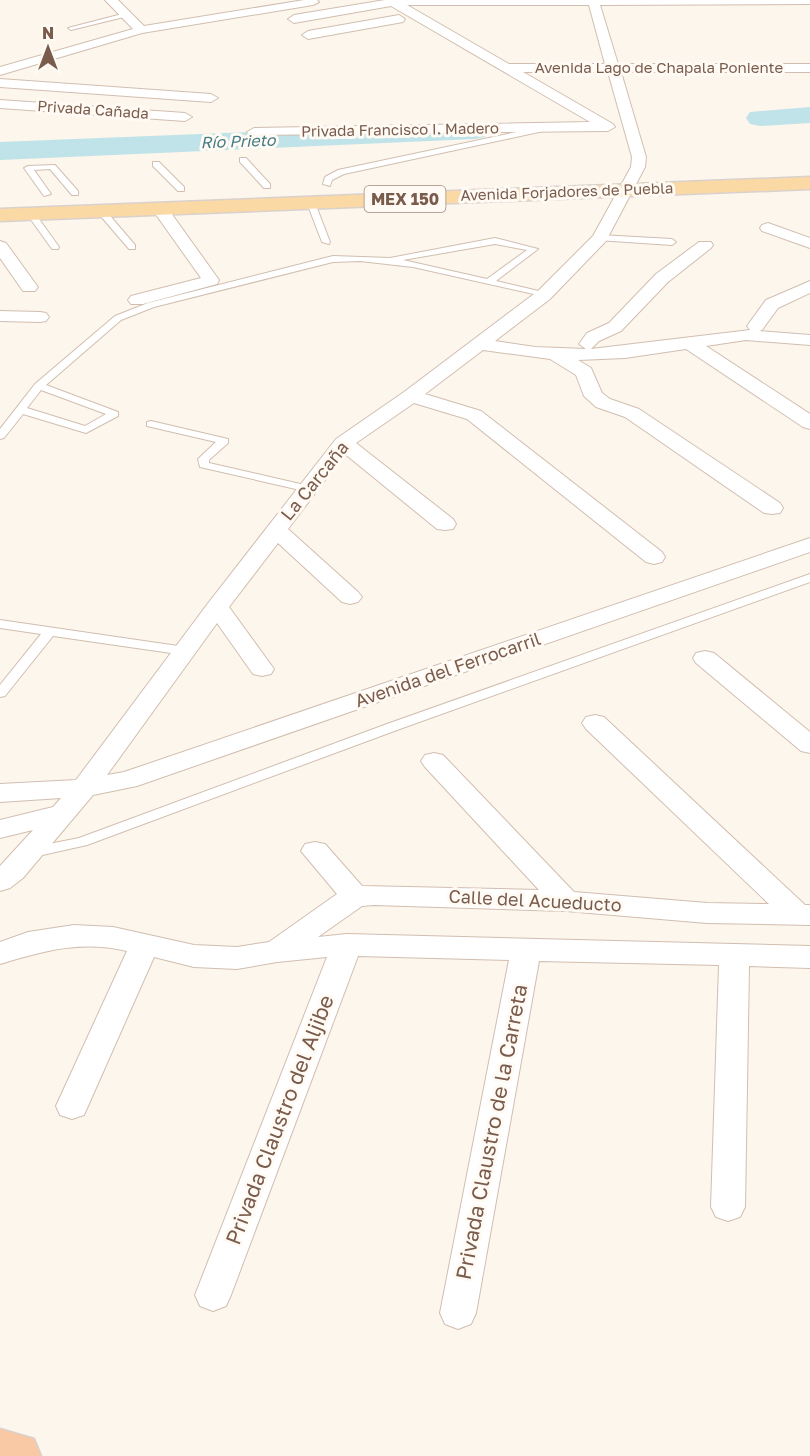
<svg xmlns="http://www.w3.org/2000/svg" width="810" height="1456" viewBox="0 0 810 1456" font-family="'Golos Text',sans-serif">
	<rect width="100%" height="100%" fill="#fdf6ec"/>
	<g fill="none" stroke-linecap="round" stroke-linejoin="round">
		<!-- river -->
		<g fill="#bfe3e8" fill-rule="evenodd">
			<polygon points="810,107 810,123 760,126 750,124 746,118 750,112"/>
			<polygon points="475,123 485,125 489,131 485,137 475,139 0,160 0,142"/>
		</g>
		<!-- service casing -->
		<g stroke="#d1beb0" stroke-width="2">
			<g id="service">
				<polygon points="126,13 128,16 71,30 68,28"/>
				<polygon points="545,126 549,128 548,130 344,174 332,180 330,186 323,184 325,177 338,170"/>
				<polygon points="240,158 246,158 270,184 270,188 264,188 240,162"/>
				<polygon points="153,162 159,162 184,187 184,191 178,191 153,166"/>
				<polygon points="55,165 78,191 78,195 72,195 50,169 34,170 51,194 44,196 24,168 28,166"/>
				<polygon points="308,201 315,203 330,242 329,244 322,242 307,203"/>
				<polygon points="99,210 105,210 135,245 135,249 129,249 99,214"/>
				<polygon points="28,212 34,212 59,247 58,249 52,249 27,214"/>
				<polygon points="600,235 672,239 676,242 672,245 597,240 596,238"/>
				<path d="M495 238 538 249 496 281 547 293V297L413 267 360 261 333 262 154 307 121 320 46 385 118 412V416L86 433 23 414 4 438 0 439V429L35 384 115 316 148 303 333 256 390 258ZM495 244 527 250 487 279 403 260ZM41 390 106 414 85 426 27 408Z"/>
				<polygon points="151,421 228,439 228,443 209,460 209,463 309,486 315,489 309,492 200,467 198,459 216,442 147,426 147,422"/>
				<polygon points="810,574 810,582 397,730 87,845 29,858 24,857 22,853 24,849 79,838 387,724"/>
				<polygon points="0,620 185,647 191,651 185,655 53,636 5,696 0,697 0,685 41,634 0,628"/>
			</g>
		</g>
		<!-- minor casing -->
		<g stroke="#d1beb0" stroke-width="2">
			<g id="minor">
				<polygon points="105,0 118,0 144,26 304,0 317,0 319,2 313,5 142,33 0,75 0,67 133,29"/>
				<path d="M385 0H810V4L600 5 618 64H810V72H621L646 157 645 167 606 241 550 299 495 341 535 347 586 349 579 344 587 333 609 323 656 274 699 242H711L713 245 711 248 668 282 621 331 599 341 591 349 750 330 747 326 766 300 810 281V293L778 308 762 330 759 331 810 335V345L746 340 706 346 810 414V429L803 427 686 349 625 358 578 360 591 368 602 393 610 399 639 409 780 503 783 508 780 513 772 514 764 513 625 417 596 407 584 396 576 375 550 359 483 350 425 394 481 411 662 552 665 557 662 562 654 564 646 562 467 419 414 403 356 443 453 519 456 524 453 529 445 530 437 529 345 454 288 529 358 592 362 597 358 602 350 604 342 602 278 543 229 607 274 669 271 674 262 676 253 674 217 623 107 775 124 772 810 538V552L137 786 93 795 23 878 10 888 0 891V866L33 830 0 838V820L53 807 61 798 0 802V784L76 780 209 602 336 439 404 392 538 291 593 236 631 167 632 157 608 72H523L613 124 615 127 608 131 249 135 247 132 254 128 590 122 391 6 294 23 288 19 294 15ZM407 5H589L605 64H509Z"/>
				<polygon points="399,15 405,19 403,22 308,39 302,35 308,31"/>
				<polygon points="0,79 211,94 218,98 211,102 0,87"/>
				<polygon points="0,100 185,113 192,117 185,121 0,108"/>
				<polygon points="160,204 166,206 219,280 217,284 143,304 131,304 128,300 131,296 201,278 152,209"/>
				<polygon points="768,223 810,238 810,248 762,231 760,228 762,225"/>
				<polygon points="0,241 6,243 35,283 38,287 35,291 23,291 0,258"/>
				<polygon points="0,311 40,312 46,313 49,317 46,321 40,322 0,321"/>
				<polygon points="705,651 714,653 810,732 810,753 801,751 696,663 693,658 696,653"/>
				<path d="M595 715 604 717 805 905H810V925L707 923 566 911 374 905 362 906 318 937 347 934 810 946V968L749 966 745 1207 740 1217 728 1221 716 1217 711 1207 719 965 539 961 476 1313 471 1324 458 1329 445 1324 440 1313 509 960 358 956 231 1295 226 1306 213 1311 200 1306 195 1295 327 957 277 962 237 969 194 967 154 957 88 1106 84 1115 72 1119 60 1115 56 1106 127 951C80 940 44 951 0 964V942L28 932 74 925 113 927 194 945 237 947 269 942 337 894 301 851 305 844 315 842 325 844 362 886 539 890 425 767 421 761 425 755 434 753 443 755 574 892 707 903 769 904 586 729 582 723 586 717Z"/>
			</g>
		</g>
		<!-- primary casing -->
		<g stroke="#dad1cd" stroke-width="3">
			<polygon id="primary" points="810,177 810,189 0,221 0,209"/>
		</g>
		<!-- trunk casing -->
		<g stroke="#dad1cd" stroke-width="3">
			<polygon id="trunk" points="0,1429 34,1439 41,1456 0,1456"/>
		</g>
		<!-- service -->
		<use href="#service" fill="#fff" fill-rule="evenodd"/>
		<!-- minor -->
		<use href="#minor" fill="#fff" fill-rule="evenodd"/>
		<!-- primary -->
		<use href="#primary" fill="#fbd9a5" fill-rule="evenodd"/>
		<!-- trunk -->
		<use href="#trunk" fill="#f9c8a4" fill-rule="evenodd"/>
	</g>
	<g text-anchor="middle" stroke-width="6" stroke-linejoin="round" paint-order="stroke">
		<!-- far-street labels -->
		<g font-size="15" fill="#7a5c4d" stroke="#fffaf3">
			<text x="659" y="73">Avenida Lago de Chapala Poniente</text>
			<text transform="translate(93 110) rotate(4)" y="5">Privada Cañada</text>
			<text transform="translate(400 130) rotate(-1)" y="5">Privada Francisco I. Madero</text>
			<text transform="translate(567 192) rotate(-2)" y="5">Avenida Forjadores de Puebla</text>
		</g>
		<!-- far-water labels -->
		<g font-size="16" font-style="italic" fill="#437c86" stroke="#fffaf3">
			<text transform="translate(238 141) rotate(-2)" y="6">Río Prieto</text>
		</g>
		<!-- shield labels -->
		<rect fill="#fffaf3" stroke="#a28b7f" stroke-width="1.5" x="364.5" y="186" width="81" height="26" rx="4.5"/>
		<g font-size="16" font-weight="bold" fill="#7a5c4d">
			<text x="405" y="205">MEX 150</text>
		</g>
		<!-- street labels -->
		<g font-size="18" fill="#7a5c4d" stroke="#fffaf3">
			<text transform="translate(315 481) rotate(-51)" y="6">La Carcaña</text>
			<text transform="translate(448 670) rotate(-19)" y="6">Avenida del Ferrocarril</text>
			<text transform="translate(535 901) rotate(3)" y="6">Calle del Acueducto</text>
		</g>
		<!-- near-street labels -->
		<g font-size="21" fill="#7a5c4d" stroke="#fffaf3">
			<text transform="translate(280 1120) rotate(-69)" y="7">Privada Claustro del Aljibe</text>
			<text transform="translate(492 1132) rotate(-79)" y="7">Privada Claustro de la Carreta</text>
		</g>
	</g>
	<!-- north arrow -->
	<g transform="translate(48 48)" stroke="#fffaf3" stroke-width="4.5" paint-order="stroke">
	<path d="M0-4.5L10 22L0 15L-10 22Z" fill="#7a5c4d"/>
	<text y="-9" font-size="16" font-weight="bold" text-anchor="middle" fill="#7a5c4d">N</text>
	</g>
</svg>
